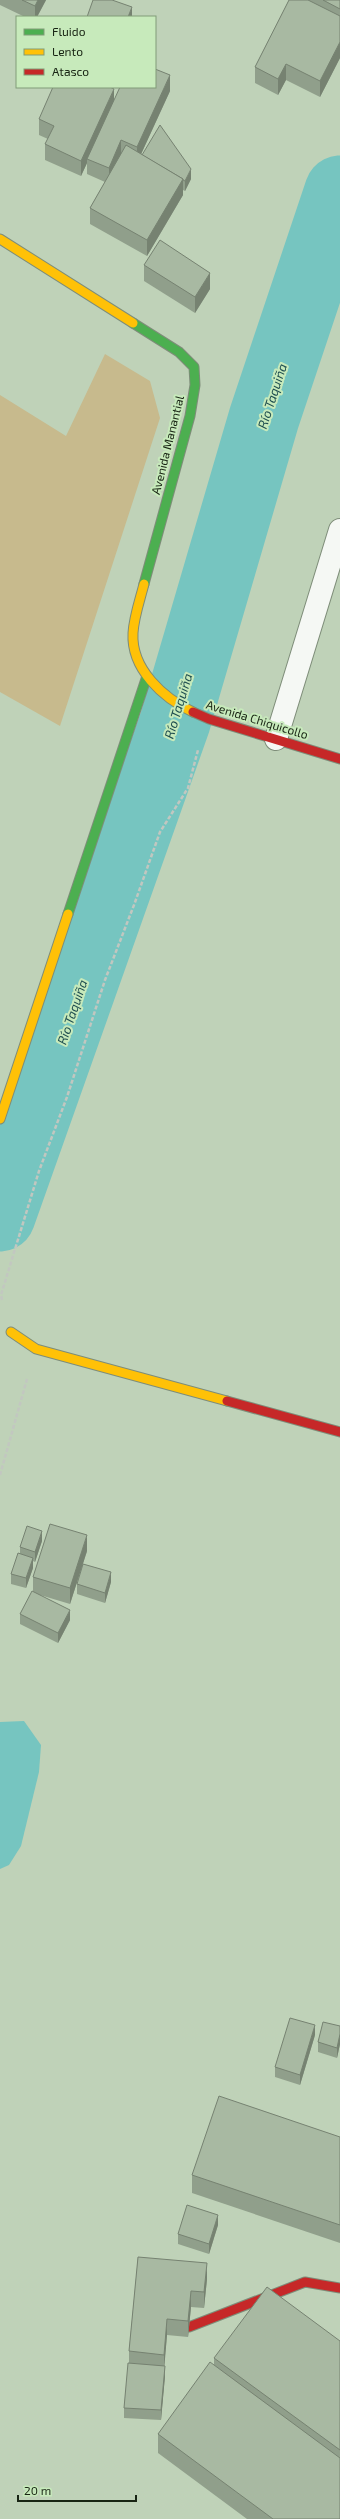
<svg xmlns="http://www.w3.org/2000/svg" width="340" height="2519" viewBox="0 0 340 2519" font-family="'Exo 2',sans-serif">
	<rect width="100%" height="100%" fill="#bfd2b8"/>
	<!-- green -->
	<polygon fill="#c7ba8d" points="105,354 150,381 160,418 60,726 0,692 0,395 66,436"/>
	<!-- water -->
	<polygon fill="#76c5c0" points="24,1721 41,1745 39,1772 21,1846 9,1865 0,1869 0,1722"/>
	<g fill="none" stroke-linecap="round" stroke-linejoin="round">
		<!-- river -->
		<polyline stroke="#76c5c0" stroke-width="71" points="0,1216 175,722 264,418 340,191"/>
		<!-- lane casing -->
		<g stroke="#7e8d79" stroke-width="24">
			<polyline id="lane" points="276,739 340,530"/>
		</g>
		<!-- fast casing -->
		<g stroke="#7e8d79" stroke-width="11">
			<g id="fast">
				<polyline points="133,323 179,352 194,367 195,385 190,416 144,584"/>
				<polyline points="68,914 147,676"/>
			</g>
		</g>
		<!-- slow casing -->
		<g stroke="#7e8d79" stroke-width="11">
			<g id="slow">
				<polyline points="0,239 133,323"/>
				<path d="M144 584C140 600 134 616 133 633 131 669 163 698 193 712"/>
				<polyline points="0,1119 68,914"/>
				<polyline points="11,1332 36,1349 227,1401"/>
			</g>
		</g>
		<!-- jam casing -->
		<g stroke="#7e8d79" stroke-width="11">
			<g id="jam">
				<polyline points="193,712 209,719 340,759"/>
				<polyline points="227,1401 340,1432"/>
				<polyline points="189,2327 305,2282 340,2288"/>
			</g>
		</g>
		<!-- path -->
		<g stroke="#c2c7c0" stroke-width="2.5" stroke-dasharray="4 2" stroke-linecap="butt">
			<polyline points="2,1300 1,1295 39,1171 67,1097 105,980 134,905 160,832 188,788 198,750"/>
			<polyline points="0,1475 27,1379"/>
		</g>
		<!-- lane -->
		<use href="#lane" stroke="#f5f8f4" stroke-width="22"/>
		<!-- fast -->
		<use href="#fast" stroke="#4caf50" stroke-width="9"/>
		<!-- slow -->
		<use href="#slow" stroke="#ffc107" stroke-width="9"/>
		<!-- jam -->
		<use href="#jam" stroke="#c62828" stroke-width="9"/>
	</g>
	<!-- wall -->
	<g fill="#909f8b">
		<polygon points="0,0 46,0 37,17 25,17 0,5"/>
		<polygon points="289,0 340,0 340,58 320,97 286,80 278,95 255,83 255,67"/>
		<polygon points="170,91 141,154 191,179 185,191 183,190 183,195 147,256 90,224 90,208 105,182 87,174 87,163 81,176 45,160 45,144 48,139 39,135 39,119 114,100"/>
		<polygon points="144,265 210,289 195,313 144,281"/>
		<polygon points="42,1541 35,1562 33,1561 33,1568 26,1588 11,1584 11,1574 20,1554 20,1547"/>
		<polygon points="87,1551 70,1604 40,1595 70,1620 58,1643 20,1624 20,1614 33,1591 33,1577"/>
		<polygon points="111,1582 105,1603 77,1594 77,1584"/>
		<polygon points="340,2026 340,2044 337,2058 318,2052 318,2042"/>
		<polygon points="315,2035 300,2085 275,2077 275,2067"/>
		<polygon points="340,2137 340,2243 192,2193 192,2175"/>
		<polygon points="218,2225 209,2254 178,2244 178,2234"/>
		<polygon points="138,2257 207,2279 204,2308 191,2307 188,2337 167,2335 164,2366 165,2376 161,2420 124,2418 124,2408 129,2363 129,2351"/>
		<polygon points="340,2341 340,2519 247,2519 158,2453 158,2434 214,2365 214,2358"/>
	</g>
	<!-- shaded-wall -->
	<g fill="#768271">
		<polygon points="38,0 46,0 37,17 35,17 35,6"/>
		<polygon points="132,7 132,17 128,17"/>
		<polygon points="340,42 340,58 320,97 320,81"/>
		<polygon points="286,64 286,80 278,95 278,79"/>
		<polygon points="170,75 170,91 137,163 137,147"/>
		<polygon points="114,89 114,104 87,159 87,163 81,176 81,161"/>
		<polygon points="121,140 121,156 109,184 109,168"/>
		<polygon points="191,169 191,179 185,191 185,181"/>
		<polygon points="183,179 183,195 147,256 147,240"/>
		<polygon points="210,273 210,289 195,313 195,297"/>
		<polygon points="42,1531 42,1541 35,1562 35,1552"/>
		<polygon points="87,1535 87,1551 70,1604 70,1588"/>
		<polygon points="33,1558 33,1568 26,1588 26,1578"/>
		<polygon points="111,1572 111,1582 105,1603 105,1593"/>
		<polygon points="70,1610 70,1620 58,1643 58,1633"/>
		<polygon points="315,2025 315,2035 300,2085 300,2075"/>
		<polygon points="340,2034 340,2044 337,2058 337,2048"/>
		<polygon points="218,2215 218,2225 209,2254 209,2244"/>
		<polygon points="207,2263 207,2279 204,2308 204,2292"/>
		<polygon points="191,2291 191,2307 188,2337 188,2321"/>
		<polygon points="167,2319 167,2335 164,2371 164,2355"/>
		<polygon points="165,2366 165,2376 161,2420 161,2410"/>
	</g>
	<!-- building -->
	<g fill="#a8b9a2" stroke="#768271">
		<polygon points="22,0 38,0 35,6"/>
		<polygon points="93,0 112,0 132,7 128,17 87,17"/>
		<polygon points="289,0 308,0 340,16 340,42 320,81 286,64 278,79 255,67"/>
		<polygon points="323,0 340,0 340,9"/>
		<polygon points="155,69 170,75 137,147 121,140 109,168 87,159 120,87 155,87"/>
		<polygon points="53,87 110,87 114,89 81,161 45,144 54,126 39,119"/>
		<polygon points="160,125 191,169 185,181 183,180 183,179 142,155"/>
		<polygon points="126,145 183,179 147,240 90,208"/>
		<polygon points="160,240 210,273 195,297 144,265"/>
		<polygon points="50,1524 87,1535 70,1588 33,1577"/>
		<polygon points="27,1526 42,1531 35,1552 20,1547"/>
		<polygon points="18,1553 33,1558 26,1578 11,1574"/>
		<polygon points="83,1564 111,1572 105,1593 77,1584"/>
		<polygon points="32,1591 70,1610 58,1633 20,1614"/>
		<polygon points="290,2018 315,2025 300,2075 275,2067"/>
		<polygon points="323,2022 340,2026 340,2034 337,2048 318,2042"/>
		<polygon points="219,2096 340,2137 340,2225 192,2175"/>
		<polygon points="187,2205 218,2215 209,2244 178,2234"/>
		<polygon points="138,2257 207,2263 204,2292 191,2291 188,2321 167,2319 164,2355 129,2351"/>
		<polygon points="267,2287 340,2341 340,2450 214,2358"/>
		<polygon points="210,2362 340,2458 340,2519 273,2519 158,2434"/>
		<polygon points="128,2363 165,2366 161,2410 124,2408"/>
	</g>
	<g text-anchor="middle" stroke-width="4" stroke-linejoin="round" paint-order="stroke">
		<!-- street labels -->
		<g font-size="12" fill="#182413" stroke="#c7eabb">
			<text transform="translate(168 445) rotate(-76)" y="4">Avenida Manantial</text>
			<text transform="translate(257 720) rotate(17)" y="4">Avenida Chiquicollo</text>
		</g>
		<!-- water labels -->
		<g font-size="13" font-style="italic" fill="#1f4e50" stroke="#c7eabb">
			<text transform="translate(272 396) rotate(-72)" y="5">Río Taquiña</text>
			<text transform="translate(178 706) rotate(-73)" y="5">Río Taquiña</text>
			<text transform="translate(72 1012) rotate(-71)" y="5">Río Taquiña</text>
		</g>
	</g>
	<!-- legend -->
	<rect x="16" y="16" width="140" height="72" fill="#c7eabb" stroke="#819b78"/>
	<rect x="24" y="29" width="20" height="6" fill="#4caf50" stroke="#819b78"/>
	<text x="52" y="36" font-size="12" fill="#182413">Fluido</text>
	<rect x="24" y="49" width="20" height="6" fill="#ffc107" stroke="#819b78"/>
	<text x="52" y="56" font-size="12" fill="#182413">Lento</text>
	<rect x="24" y="69" width="20" height="6" fill="#c62828" stroke="#819b78"/>
	<text x="52" y="76" font-size="12" fill="#182413">Atasco</text>
	<!-- scale -->
	<path d="M18 2495v6h118v-6" fill="none" stroke="#182413" stroke-width="2"/>
	<text x="24" y="2495" font-size="12" fill="#182413" stroke="#c7eabb" stroke-width="3" paint-order="stroke">20 m</text>
</svg>
